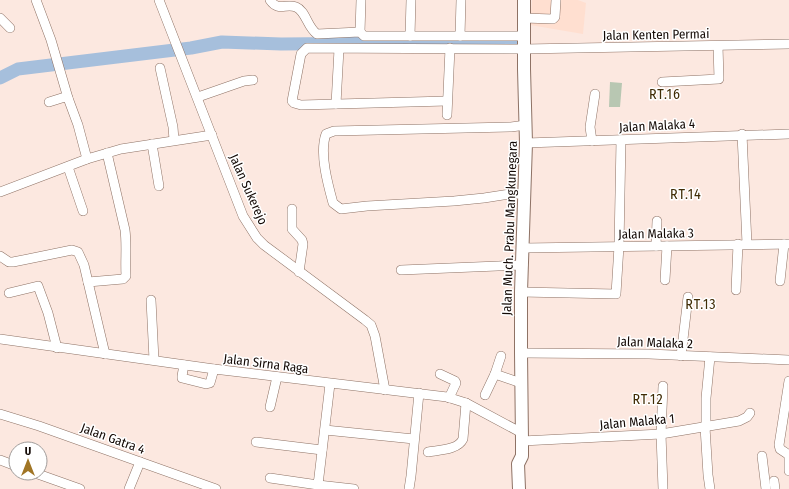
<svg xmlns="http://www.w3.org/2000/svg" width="789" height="489" viewBox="0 0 789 489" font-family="'Fira Sans Condensed',sans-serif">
	<rect width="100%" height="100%" fill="#fce8e0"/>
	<!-- built -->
	<polygon fill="#ffdfd0" points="532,0 578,0 586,3 583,34 530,25"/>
	<!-- green -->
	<polygon fill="#b8c7b2" points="610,82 622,83 620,107 609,107"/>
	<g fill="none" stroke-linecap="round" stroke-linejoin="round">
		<!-- river -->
		<polyline stroke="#a6bfdc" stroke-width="13" points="0,78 18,69 191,48 222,42 281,44 523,42"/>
		<!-- minor casing -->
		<g stroke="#8e7265" stroke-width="10">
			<g id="minor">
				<polyline points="36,0 51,40 68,98"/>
				<polyline points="159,0 243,216 257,238 264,245 365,320 371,325 375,336 385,390"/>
				<path d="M270 0C278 12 286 3 296 7 306 11 307 27 317 34L360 32 364 36H524"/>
				<polyline points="0,18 10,28"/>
				<polyline points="524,18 553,19 555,17 556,0"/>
				<polyline points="360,32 361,0"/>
				<polyline points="410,36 411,0"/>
				<polyline points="460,36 461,0"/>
				<polyline points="160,68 173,127 174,140"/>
				<polyline points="662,82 719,79 718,46"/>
				<polyline points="198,97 244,81 253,80"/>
				<polyline points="447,101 301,105 294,103 292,101 301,54 307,48 524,49 789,44"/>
				<polyline points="49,102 65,97 68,98 78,125 87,159"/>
				<polyline points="336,104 339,49"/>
				<polyline points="447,115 450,48"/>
				<polyline points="742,134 747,244"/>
				<polyline points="592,141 590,127 595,94"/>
				<polyline points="526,143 789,134"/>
				<polyline points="152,144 159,186"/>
				<polyline points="68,167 83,211"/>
				<polyline points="0,192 87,159 121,149 212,135"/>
				<path d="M525 194H510L484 198 454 201 367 206 341 209 333 203C328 185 319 153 326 134L334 131 511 127 526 125"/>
				<polyline points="292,209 292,229 302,240 303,244 299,272"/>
				<polyline points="656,246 657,221"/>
				<polyline points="523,248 789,244"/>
				<polyline points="0,256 9,262 13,262 72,250 78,252 84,265 105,354"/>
				<polyline points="401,270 523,265"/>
				<polyline points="665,280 667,246"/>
				<polyline points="780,281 784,244"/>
				<path d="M88 282 123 279 126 276C125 261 127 245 125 230L107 153"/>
				<polyline points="736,290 738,244"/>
				<polyline points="521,292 616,294 619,246 621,140"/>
				<polyline points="9,293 38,286 48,313 57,348"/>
				<polyline points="151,300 154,360"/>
				<polyline points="0,339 214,369 447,397 466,403 522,433"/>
				<polyline points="521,353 649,354 789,360"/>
				<polyline points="501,356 495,374 521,383"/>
				<polyline points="681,356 688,297"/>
				<polyline points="184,365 182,376 182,378 206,384 210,383 214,369"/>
				<polyline points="440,374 455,381 456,383 449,398"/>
				<polyline points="789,381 779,445 780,449 789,455 789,471"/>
				<polyline points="663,386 661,434 663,489"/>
				<polyline points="485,395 495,374"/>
				<polyline points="270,407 277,377"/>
				<polyline points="0,414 39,426 216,489"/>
				<polyline points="705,427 708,475 710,489"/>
				<polyline points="706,427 706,398 710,357"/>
				<polyline points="325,430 414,439"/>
				<polyline points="522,441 661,434 739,421 747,417 750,413"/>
				<polyline points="256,442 322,450"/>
				<path d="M428 452C439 450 458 450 463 439L466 403"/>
				<polyline points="762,456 766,489"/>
				<polyline points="0,460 16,466"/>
				<polyline points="35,473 80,489"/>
				<polyline points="270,478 318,485 330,384"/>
				<polyline points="774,481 775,489"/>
				<polyline points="318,485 354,489"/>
				<polyline points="129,489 140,462"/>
				<polyline points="409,489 411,476 419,393"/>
			</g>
		</g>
		<!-- major casing -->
		<g stroke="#8e7265" stroke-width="14">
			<polyline id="major" points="519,489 518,464 522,456 522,441 521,353 521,292 526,143 524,69 524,0"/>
		</g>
		<!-- minor -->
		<use href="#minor" stroke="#fff" stroke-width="9"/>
		<!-- major -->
		<use href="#major" stroke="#fff" stroke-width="12"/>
	</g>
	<g text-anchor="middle" stroke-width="3" stroke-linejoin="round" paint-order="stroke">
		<!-- street labels -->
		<g font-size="13" fill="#130905" stroke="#fff">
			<text transform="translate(656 34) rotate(-1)" y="5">Jalan Kenten Permai</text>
			<text transform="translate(657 125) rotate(-3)" y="5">Jalan Malaka 4</text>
			<text transform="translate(249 189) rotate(66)" y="5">Jalan Sukerejo</text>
			<text transform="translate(509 228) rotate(-88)" y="5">Jalan Much. Prabu Mangkunegara</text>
			<text transform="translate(656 233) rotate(-1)" y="5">Jalan Malaka 3</text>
			<text transform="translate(655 342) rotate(2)" y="5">Jalan Malaka 2</text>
			<text transform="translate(266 363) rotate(7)" y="5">Jalan Sirna Raga</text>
			<text transform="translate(637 421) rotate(-5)" y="5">Jalan Malaka 1</text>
			<text transform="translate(113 438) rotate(20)" y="5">Jalan Gatra 4</text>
		</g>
		<!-- neighbourhood labels -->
		<g font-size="14" letter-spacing="1" fill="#402c05" stroke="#fff">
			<text x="665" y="99">RT.16</text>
			<text x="686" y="199">RT.14</text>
			<text x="701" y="309">RT.13</text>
			<text x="648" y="404">RT.12</text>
		</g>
	</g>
	<!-- north arrow -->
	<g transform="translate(28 461)"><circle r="19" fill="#ffffff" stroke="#a19d9b"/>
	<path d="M0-3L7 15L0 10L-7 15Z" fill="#a07525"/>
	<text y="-6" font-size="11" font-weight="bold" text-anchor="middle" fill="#130905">U</text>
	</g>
</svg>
